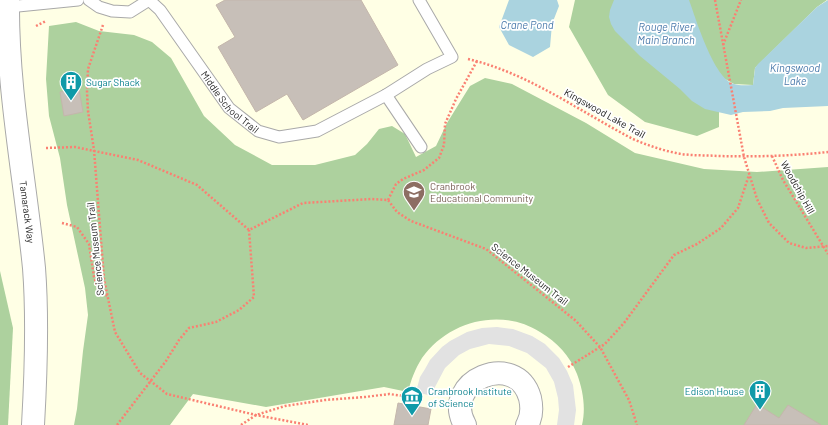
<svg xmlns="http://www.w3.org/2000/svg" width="828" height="425" viewBox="0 0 828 425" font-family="Barlow,sans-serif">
	<rect width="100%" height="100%" fill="#f2efe9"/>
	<!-- education -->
	<rect fill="#ffffe5" x="0" y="0" width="828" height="425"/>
	<!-- forest -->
	<g fill="#add19e">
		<polygon points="575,0 827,0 817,7 755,68 753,85 734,84 725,79 719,113 719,127 697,136 645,122 608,95 569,27"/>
		<path d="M76 22 99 31 134 35 152 42 171 58 204 116 235 145 272 165H315L355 155 367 144 379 129 392 126 405 134 416 157 436 146 447 123 470 86 485 78 512 84 586 123 635 153 704 169 757 172 828 167V425H582C586 408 583 390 577 374 570 356 557 342 540 332 501 307 448 321 422 358 415 369 411 380 408 392L384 387 266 407 193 394 170 425H74L77 409 83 351 88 315 85 288 67 205 60 158 49 116 46 79 49 26Z"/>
		<polygon points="0,271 13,328 8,425 0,425"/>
	</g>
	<!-- parking -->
	<polygon fill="#e2e2e2" points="497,327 513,329 532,336 545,344 559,358 567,371 573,385 576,410 574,425 557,425 559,410 558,398 554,382 546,368 527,353 509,346 489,344 470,349 459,355 445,368 435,387 432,396 416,392 420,377 425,369 430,360 442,347 450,341 467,332 482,328"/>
	<!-- water -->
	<g fill="#aad3df">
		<polygon points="509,0 557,0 559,6 552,24 550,47 533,57 509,45 499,27"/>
		<path d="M614 0H689C696 19 714 79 734 84 740 86 747 85 753 85L755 68 758 64 817 7 828 0V106L783 108 770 111 743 112 731 115 705 109 692 101 680 89 640 56 615 31 611 24 609 17 610 10Z"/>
	</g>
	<!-- building -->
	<g fill="#c7bfb8" stroke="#c4b6ab">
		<polygon points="225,0 361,0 398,65 303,120 287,94 256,112 218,47 235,37 216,5"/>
		<polygon points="79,89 83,112 64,116 60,92"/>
		<polygon points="398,403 431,409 428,425 394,425"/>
		<polygon points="757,404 779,418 788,405 821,425 744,425"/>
	</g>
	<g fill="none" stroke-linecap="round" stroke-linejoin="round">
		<!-- lane casing -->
		<g stroke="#a9a9a9" stroke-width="13">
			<g id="lane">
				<polyline points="89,0 99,7 112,11 130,12 149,0"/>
				<path id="s1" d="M149 0 160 10 229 108 258 131 279 137 317 131 386 95 427 69 452 57 419 0"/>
				<polyline points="8,7 78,0"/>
				<polyline points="386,95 421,147"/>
			</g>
		</g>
		<!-- street casing -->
		<g stroke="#a9a9a9" stroke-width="24">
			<g id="street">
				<path id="s2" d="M8 0C7 90 25 178 34 268 38 320 36 373 33 425"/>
				<path d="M465 425C440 381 516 349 530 398 532 407 532 417 527 425"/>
			</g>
		</g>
		<!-- path -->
		<g stroke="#fa8072" stroke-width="2.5" stroke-dasharray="2 2" stroke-linecap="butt">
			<polyline points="715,0 744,157 757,199 769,223 789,243 806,248 828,246"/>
			<polyline points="103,25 88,69 87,92 88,111 94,150 104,279 115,332 140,373 167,394 256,415 308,425"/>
			<polyline points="36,26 46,21"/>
			<polyline points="723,45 741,0"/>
			<path d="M468 59C528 73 579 111 633 139 647 145 661 150 676 153 690 156 704 155 718 156 755 157 791 156 828 152"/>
			<polyline points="46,148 75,147 138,160 197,185 249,230 303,203 372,199 388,200 397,212 411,221 486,249 576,321 600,347 629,400 637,425"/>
			<polyline points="772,156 783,180 828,254"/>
			<polyline points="388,200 396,184 403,179 424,170 439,158 444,145 445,124 456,99 477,61"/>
			<polyline points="62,223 77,227 89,244 94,277 98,288 107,296"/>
			<polyline points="568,367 605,344 624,323 674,255 697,244 721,228 738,208 749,175"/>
			<polyline points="117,425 166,361 179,340 189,328 216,322 239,310 254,297 249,230"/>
			<polyline points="241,425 256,415 285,406 325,400 365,397 389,394 412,397"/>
		</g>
		<!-- lane -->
		<use href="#lane" stroke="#fff" stroke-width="11"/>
		<!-- street -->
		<use href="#street" stroke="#fff" stroke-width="22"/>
	</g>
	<!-- icons -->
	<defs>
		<g id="building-pin" transform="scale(1.15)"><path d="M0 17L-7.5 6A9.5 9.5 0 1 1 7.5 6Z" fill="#0f9aa8" stroke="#fff"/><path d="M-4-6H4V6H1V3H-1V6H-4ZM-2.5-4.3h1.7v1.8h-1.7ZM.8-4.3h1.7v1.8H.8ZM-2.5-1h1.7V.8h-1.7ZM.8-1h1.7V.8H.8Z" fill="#fff"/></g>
		<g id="school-pin" transform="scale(1.15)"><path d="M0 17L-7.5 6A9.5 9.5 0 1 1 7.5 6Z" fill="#8d6e63" stroke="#fff"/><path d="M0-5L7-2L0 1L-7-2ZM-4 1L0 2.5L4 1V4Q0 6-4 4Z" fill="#fff"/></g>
		<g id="museum-pin" transform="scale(1.15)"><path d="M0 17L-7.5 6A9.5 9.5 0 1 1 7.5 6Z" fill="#0f9aa8" stroke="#fff"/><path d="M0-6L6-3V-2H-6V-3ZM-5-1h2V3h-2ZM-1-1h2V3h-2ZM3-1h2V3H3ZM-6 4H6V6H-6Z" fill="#fff"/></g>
	</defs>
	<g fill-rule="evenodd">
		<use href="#building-pin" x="71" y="82"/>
		<use href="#school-pin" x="414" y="192"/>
		<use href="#building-pin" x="760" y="391"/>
		<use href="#museum-pin" x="412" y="397"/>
	</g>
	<g text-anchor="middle" stroke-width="3.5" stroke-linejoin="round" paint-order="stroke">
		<!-- culture labels -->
		<g font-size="10" fill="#0d838f" stroke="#fff" text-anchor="start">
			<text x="86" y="86">Sugar Shack</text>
			<text x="428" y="395">Cranbrook Institute<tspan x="428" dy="12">of Science</tspan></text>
			<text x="744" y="395" text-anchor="end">Edison House</text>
		</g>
		<!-- street labels -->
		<g font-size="10" fill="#222" stroke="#fff">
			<text dy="4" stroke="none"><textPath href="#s1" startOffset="131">Middle School Trail</textPath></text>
			<text transform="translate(605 113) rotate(29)" y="4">Kingswood Lake Trail</text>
			<text transform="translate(798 187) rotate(61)" y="4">Woodchip Hill</text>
			<text dy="4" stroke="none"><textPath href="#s2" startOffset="213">Tamarack Way</textPath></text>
			<text transform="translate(95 249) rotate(-96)" y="4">Science Museum Trail</text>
			<text transform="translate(530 274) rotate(38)" y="4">Science Museum Trail</text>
		</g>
		<!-- education labels -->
		<g font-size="10" fill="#785e54" stroke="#fff" text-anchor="start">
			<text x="430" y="190">Cranbrook<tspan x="430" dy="12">Educational Community</tspan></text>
		</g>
		<!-- water labels -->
		<g font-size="11" font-style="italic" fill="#4a7aab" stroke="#fff">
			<text x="527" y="29">Crane Pond</text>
			<text x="666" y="31">Rouge River<tspan x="666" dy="13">Main Branch</tspan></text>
			<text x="795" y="72">Kingswood<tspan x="795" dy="13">Lake</tspan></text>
		</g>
	</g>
</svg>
